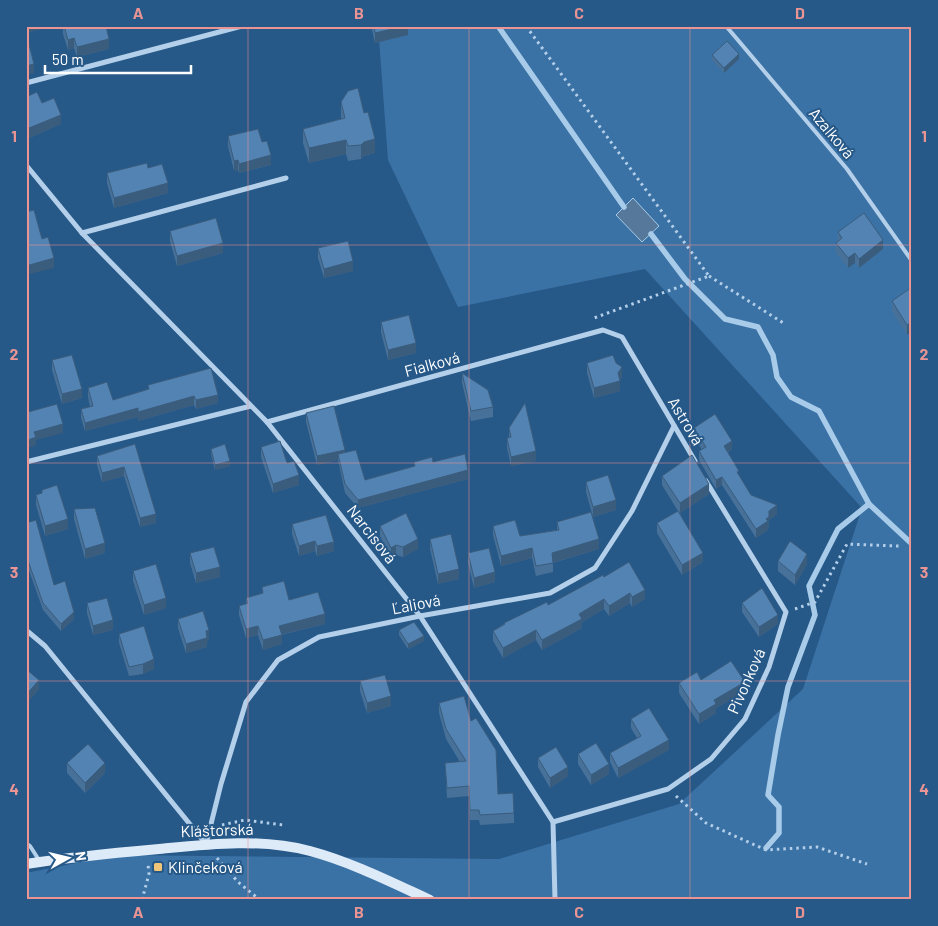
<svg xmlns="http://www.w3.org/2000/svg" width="938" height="926" viewBox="0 0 938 926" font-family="Barlow,sans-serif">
	<rect width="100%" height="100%" fill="#265888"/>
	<!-- green -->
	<polygon fill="#3b72a5" points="378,26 912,26 912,900 26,900 26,873 117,855 499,859 679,804 803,689 862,508 645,269 458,307 388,160"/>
	<!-- water -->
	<polygon fill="#56789a" stroke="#a7cbe9" points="633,198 659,226 642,242 616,215"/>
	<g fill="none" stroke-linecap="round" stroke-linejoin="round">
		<!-- stream -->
		<g stroke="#a7cbe9" stroke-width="5.5">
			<polyline points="498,26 624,207"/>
			<polyline points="651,234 685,279 725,319 758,327 773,355 777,377 791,397 819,411 869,504 912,544"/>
			<polyline points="766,848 779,833 779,807 768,795 778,735 788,687 815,615 809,586 838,529 869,504"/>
		</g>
		<!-- path -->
		<g stroke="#b3cfe9" stroke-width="3" stroke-dasharray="2.5 4" stroke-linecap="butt">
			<polyline points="526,26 709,276 594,318"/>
			<polyline points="709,276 785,324"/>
			<polyline points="795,609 815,602 847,544 899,546"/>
			<polyline points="676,796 706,823 766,850 817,847 867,864"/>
			<polyline points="222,825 245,820 283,825"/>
			<polyline points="217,858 238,882 260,900"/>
			<polyline points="123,900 142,898 150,900"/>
			<polyline points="142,900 149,874 148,864"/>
		</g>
		<!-- lane -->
		<g stroke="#b3cfe9" stroke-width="4">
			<polyline points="726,26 847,169 912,261"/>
			<polyline points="26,843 30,846 39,860"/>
		</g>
		<!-- street -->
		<g stroke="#b3cfe9" stroke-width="5">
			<polyline points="26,83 242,26"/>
			<polyline points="26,165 82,233 267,422 420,616 553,822 555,900"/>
			<polyline points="82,233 286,178"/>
			<polyline points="267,422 603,330 622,337 695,461"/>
			<polyline points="26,462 251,406"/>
			<polyline points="26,630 45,646 206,844"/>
			<polyline points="553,822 668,789 711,759 745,719 769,667 786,612 706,481"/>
			<polyline points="206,844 221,784 246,702 278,660 319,637 420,616 550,593 595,568 632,511 674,426"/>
		</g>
		<!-- secondary -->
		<path stroke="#ddeaf8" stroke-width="10" d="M26 864C70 857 114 853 159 849 209 844 260 838 310 851 351 862 391 882 430 900"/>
	</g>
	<!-- wall -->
	<g fill="#477199">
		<polygon points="63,26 106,26 109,49 77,57 74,48 68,50 63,34"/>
		<polygon points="371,26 408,26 408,35 375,43"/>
		<polygon points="712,55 739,59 724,73 712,60"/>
		<polygon points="26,97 42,103 61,124 29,138 26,131"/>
		<polygon points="341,102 375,153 364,156 361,159 348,161 346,154 309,163 303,143 303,129 341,119"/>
		<polygon points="228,136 262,142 271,165 239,173 238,170 234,171 228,146"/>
		<polygon points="148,168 168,193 114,208 107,183 107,173"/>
		<polygon points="170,231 223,253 177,266 170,241"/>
		<polygon points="838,232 883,249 859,268 855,263 848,268 836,253 836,243 838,241"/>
		<polygon points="318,248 353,271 324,278 318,258"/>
		<polygon points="912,287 907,335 892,311 892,301"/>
		<polygon points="381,322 416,353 388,360 381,332"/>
		<polygon points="52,360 82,398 62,404 52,370"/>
		<polygon points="587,363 616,363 622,377 620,380 620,391 594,398 587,373"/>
		<polygon points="462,373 493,407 493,417 471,421 462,383"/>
		<polygon points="148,385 218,403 196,409 194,405 138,421 138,417 85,431 81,418 81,409 90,407 88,397 88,388 113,400 148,389"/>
		<polygon points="306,413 345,452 365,480 414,466 414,462 433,462 468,479 358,508 345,493 338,460 317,465 306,422"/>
		<polygon points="509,428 536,461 511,466 507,448 507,438 509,438"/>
		<polygon points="694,428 732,449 728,452 739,476 751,495 777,514 769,520 768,530 756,538 722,485 716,489 699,460 699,451 702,450 694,437"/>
		<polygon points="135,444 156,523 140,527 124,476 102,482 97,465 97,456"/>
		<polygon points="261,447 287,463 299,485 273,493 261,457"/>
		<polygon points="211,449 230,466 215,470 211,454"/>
		<polygon points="662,476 709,494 680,513 703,562 682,575 657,533 657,523 678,511 662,485"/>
		<polygon points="586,482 616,510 593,517 586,492"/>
		<polygon points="42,490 68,529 45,536 36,505 36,495 42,493"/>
		<polygon points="74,509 105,553 85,559 74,519"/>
		<polygon points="557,522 599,549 553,563 553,572 536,576 532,558 501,566 493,535 493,526 520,536 557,530"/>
		<polygon points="26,523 54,585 74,619 61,631 43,610 26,562"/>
		<polygon points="292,524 334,551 317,556 315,551 299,556 292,534"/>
		<polygon points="380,526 418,549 403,557 396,555 391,558 380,536"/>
		<polygon points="430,539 459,579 438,584 430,549"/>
		<polygon points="190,553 220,577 196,583 190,563"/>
		<polygon points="468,553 495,582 474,588 468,563"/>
		<polygon points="778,561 807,564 795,585 778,571"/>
		<polygon points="133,571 166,608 144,615 133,581"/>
		<polygon points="604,577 645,599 632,607 630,603 609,616 604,609 582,622 582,628 542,650 536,640 503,658 493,641 493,631 504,624 504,623 548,605"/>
		<polygon points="262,587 289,600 325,624 281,635 282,644 263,650 258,635 246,638 239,615 239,606 246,604 246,598 262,594"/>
		<polygon points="87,603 113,630 93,635 87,613"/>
		<polygon points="742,603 778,624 759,637 742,612"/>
		<polygon points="178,619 209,640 207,641 207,647 186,653 178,628"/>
		<polygon points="399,630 424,641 408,649 399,635"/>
		<polygon points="119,634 154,669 143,674 129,676 119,643"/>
		<polygon points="701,680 745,692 716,708 716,713 699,724 679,693 679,683"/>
		<polygon points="360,681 391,706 367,713 360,691"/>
		<polygon points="439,703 471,721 498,794 514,813 514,823 480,825 479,820 470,820 469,796 447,798 445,763 460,762 446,739 439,713"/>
		<polygon points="631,719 669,750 618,778 610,762 610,753 637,738 631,728"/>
		<polygon points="578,754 609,774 591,785 578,764"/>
		<polygon points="538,758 568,776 550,788 538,767"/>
		<polygon points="67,763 105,773 85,793 67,773"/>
	</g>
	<!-- shaded-wall -->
	<g fill="#3a5c7d">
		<polygon points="26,26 51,26 51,27 26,33"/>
		<polygon points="405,26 408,26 408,35 375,43 375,33"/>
		<polygon points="74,38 74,48 68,50 68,40"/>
		<polygon points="109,39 109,49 77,57 77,47"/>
		<polygon points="739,54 739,59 724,73 724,68"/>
		<polygon points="34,64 34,73 26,75 26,66"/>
		<polygon points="61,115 61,124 29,138 29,128"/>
		<polygon points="375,139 375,153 364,156 361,159 361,145 364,142"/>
		<polygon points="346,140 346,154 309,163 309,148"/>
		<polygon points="271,155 271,165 239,173 239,164"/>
		<polygon points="238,160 238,170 234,171 234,161"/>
		<polygon points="168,183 168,193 114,208 114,198"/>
		<polygon points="883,240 883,249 859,268 859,259"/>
		<polygon points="223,243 223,253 177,266 177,256"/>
		<polygon points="855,253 855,263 848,268 848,258"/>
		<polygon points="54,258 54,268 26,275 26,266"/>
		<polygon points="353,261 353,271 324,278 324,269"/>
		<polygon points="912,322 912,332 907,335 907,325"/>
		<polygon points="416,343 416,353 388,360 388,350"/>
		<polygon points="622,367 622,377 619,381 620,381 620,391 594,398 594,388 618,373"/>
		<polygon points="82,389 82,398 62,404 62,394"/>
		<polygon points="218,395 218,403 196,409 196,400"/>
		<polygon points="194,396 194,405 138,421 138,412"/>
		<polygon points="138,408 138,417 85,431 85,423"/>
		<polygon points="63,424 63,433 36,440 36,445 27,449 27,441 34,432"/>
		<polygon points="732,441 732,449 724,454 724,446"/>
		<polygon points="345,450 345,459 338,454 338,460 317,465 317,456"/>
		<polygon points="536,451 536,461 511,466 511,457"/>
		<polygon points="230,461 230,466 215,470 215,465"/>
		<polygon points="124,467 124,476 102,482 102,473"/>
		<polygon points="468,470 468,479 358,508 358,500"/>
		<polygon points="299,475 299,485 273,493 273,484"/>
		<polygon points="722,477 722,485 716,489 716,480"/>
		<polygon points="709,484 709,494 680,513 680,503"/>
		<polygon points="616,500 616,510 593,517 593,507"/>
		<polygon points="777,505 777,514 769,520 768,530 756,538 756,529 766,519 769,511"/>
		<polygon points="156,514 156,523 140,527 140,518"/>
		<polygon points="68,519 68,529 45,536 45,526"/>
		<polygon points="418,539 418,549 403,557 403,547"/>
		<polygon points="599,539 599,549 552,563 552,553"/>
		<polygon points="315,541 315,551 299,556 299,546"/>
		<polygon points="334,542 334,551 317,556 317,546"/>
		<polygon points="105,543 105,553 85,559 85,549"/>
		<polygon points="396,545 396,555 391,558 391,548"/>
		<polygon points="532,548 532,558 501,566 501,556"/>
		<polygon points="703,553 703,562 682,575 682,565"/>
		<polygon points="807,554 807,564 795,585 795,575"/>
		<polygon points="220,567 220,577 196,583 196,573"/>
		<polygon points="459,569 459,579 438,584 438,574"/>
		<polygon points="495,572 495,582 474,588 474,578"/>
		<polygon points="645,590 645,599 632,607 632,597"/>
		<polygon points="630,593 630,603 609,616 609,606"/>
		<polygon points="166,598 166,608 144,615 144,605"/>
		<polygon points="604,599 604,609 582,622 582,628 542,650 542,640 579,614"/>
		<polygon points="74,612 74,619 61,631 61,624"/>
		<polygon points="325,614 325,624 279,635 279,626"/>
		<polygon points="778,615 778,624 759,637 759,627"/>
		<polygon points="113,620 113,630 93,635 93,626"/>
		<polygon points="258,626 258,635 246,638 246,629"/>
		<polygon points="209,630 209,640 207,641 207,647 186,653 186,644 206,631"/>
		<polygon points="536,630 536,640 503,658 503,648"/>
		<polygon points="282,635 282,644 263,650 263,640"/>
		<polygon points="424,636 424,641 408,649 408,644"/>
		<polygon points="154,659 154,669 143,674 143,664"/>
		<polygon points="39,680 39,690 26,704 26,695"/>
		<polygon points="745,682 745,692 716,708 716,713 699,724 699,714 714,700"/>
		<polygon points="391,696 391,706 367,713 367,703"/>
		<polygon points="669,740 669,750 618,778 618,768"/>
		<polygon points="105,763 105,773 85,793 85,783"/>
		<polygon points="609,764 609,774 591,785 591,775"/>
		<polygon points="568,767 568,776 550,788 550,778"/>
	</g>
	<!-- building -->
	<g fill="#5383b2" stroke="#3a5c7d">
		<polygon points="64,26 106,26 109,39 77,47 74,38 68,40"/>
		<polygon points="374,26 405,26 375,33"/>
		<polygon points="26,37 27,37 34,64 26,66"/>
		<polygon points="727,41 739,54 724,68 712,55"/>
		<polygon points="358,88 364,113 368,112 375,139 364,142 361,145 348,146 346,140 309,148 303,129 345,118 341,102 348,91"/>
		<polygon points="37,92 42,103 54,98 61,115 29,128 26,121 26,97"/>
		<polygon points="258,129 262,142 267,141 271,155 239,164 238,160 234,161 228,136"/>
		<polygon points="147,163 148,168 162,164 168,183 114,198 107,173"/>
		<polygon points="34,210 42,239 48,237 54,258 26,266 26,212"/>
		<polygon points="864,213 883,240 859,259 855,253 848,258 836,243 842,238 838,232"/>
		<polygon points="216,218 223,243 177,256 170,231"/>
		<polygon points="348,241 353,261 324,269 318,248"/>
		<polygon points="912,287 912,322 907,325 892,301"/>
		<polygon points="409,315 416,343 388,350 381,322"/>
		<polygon points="72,355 82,389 62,394 52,360"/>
		<polygon points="613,355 616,363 622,367 618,373 620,381 594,388 587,363"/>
		<polygon points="211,368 218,395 196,400 194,396 138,412 138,408 85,423 81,409 93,406 88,388 107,382 113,400 149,389 148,385"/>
		<polygon points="462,373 488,390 493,407 471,411"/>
		<polygon points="525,403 536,451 511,457 507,438 511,437 509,428"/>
		<polygon points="57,404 63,424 34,432 36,437 26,441 26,405 28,412"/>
		<polygon points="334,406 345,450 317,456 306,413"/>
		<polygon points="715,414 732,441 724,446 739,471 737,472 751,495 777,505 769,511 769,517 766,519 768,521 756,529 722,477 716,480 699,451 706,447 694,428"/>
		<polygon points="280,441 287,463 294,461 299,475 273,484 261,447"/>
		<polygon points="135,444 156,514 140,518 124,467 102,473 97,456"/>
		<polygon points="225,444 230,461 215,465 211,449"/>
		<polygon points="356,450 365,480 415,466 414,462 432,457 433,462 465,454 468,470 358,500 345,484 338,454"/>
		<polygon points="692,455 709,484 680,503 662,476"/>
		<polygon points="608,475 616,500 593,507 586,482"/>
		<polygon points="57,485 68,519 45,526 36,495 42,493 42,490"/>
		<polygon points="95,508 105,543 85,549 74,509"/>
		<polygon points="678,511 703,553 682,565 657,523"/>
		<polygon points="591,512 599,539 552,553 553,563 536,566 532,548 501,556 493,526 515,520 520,536 559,530 557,522"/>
		<polygon points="406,513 418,539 403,547 396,545 391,548 380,526"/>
		<polygon points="326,515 334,542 317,546 315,541 299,546 292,524"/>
		<polygon points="36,520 54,585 65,581 74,612 61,624 43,603 26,555 26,523"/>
		<polygon points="451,534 459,569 438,574 430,539"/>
		<polygon points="790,541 807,554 795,575 778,561"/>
		<polygon points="214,547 220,567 196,573 190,553"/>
		<polygon points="489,548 495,572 474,578 468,553"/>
		<polygon points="629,562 645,590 632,597 630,593 609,606 604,599 579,614 582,619 542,640 536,630 503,648 493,631 505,624 504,623 547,602 548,605 603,575 604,577"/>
		<polygon points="156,564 166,598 144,605 133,571"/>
		<polygon points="284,581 289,600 318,592 325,614 279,626 282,635 263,640 258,626 246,629 239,606 248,603 246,598 263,593 262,587"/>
		<polygon points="762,588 778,615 759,627 742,603"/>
		<polygon points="107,598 113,620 93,626 87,603"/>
		<polygon points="203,611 209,630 206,631 207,638 186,644 178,619"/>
		<polygon points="414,622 424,636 408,644 399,630"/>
		<polygon points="144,626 154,659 143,664 129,667 119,634"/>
		<polygon points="731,661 745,682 714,700 716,704 699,714 679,683 697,672 701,680"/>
		<polygon points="26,669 39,680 26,695"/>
		<polygon points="385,675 391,696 367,703 360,681"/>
		<polygon points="464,696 471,721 476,718 496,750 498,794 513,793 514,813 480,815 479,810 470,810 469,786 447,788 445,763 466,761 446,729 439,703"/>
		<polygon points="649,708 669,740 618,768 610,753 641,736 631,719"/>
		<polygon points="596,743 609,764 591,775 578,754"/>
		<polygon points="88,744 105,763 85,783 67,763"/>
		<polygon points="556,747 568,767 550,778 538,758"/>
	</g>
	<!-- grid -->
	<path fill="none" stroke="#ea9494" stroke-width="1" stroke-opacity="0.55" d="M248 26V900M469 26V900M690 26V900M26 245H912M26 463H912M26 681H912"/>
	<!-- markers -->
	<rect fill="#f2c678" stroke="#265888" stroke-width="2" x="153" y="862" width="10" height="10" rx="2.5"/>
	<g text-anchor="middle" stroke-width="4" stroke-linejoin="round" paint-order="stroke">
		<!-- street labels -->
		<g font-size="16" fill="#fff" stroke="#265888">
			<text transform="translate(832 133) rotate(50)" y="6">Azalková</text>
			<text transform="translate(432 364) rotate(-15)" y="6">Fialková</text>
			<text transform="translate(686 421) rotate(59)" y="6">Astrová</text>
			<text transform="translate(372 534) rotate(52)" y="6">Narcisová</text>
			<text transform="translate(416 604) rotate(-11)" y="6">Ľaliová</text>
			<text transform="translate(746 681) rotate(-66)" y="6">Pivonková</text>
			<text transform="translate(217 830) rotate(-2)" y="6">Kláštorská</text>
		</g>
		<!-- poi labels -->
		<g font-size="16" fill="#fff" stroke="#265888" text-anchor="start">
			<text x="168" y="873">Klinčeková</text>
		</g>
	</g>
	<!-- border -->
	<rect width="938" height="926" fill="none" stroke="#265888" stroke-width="55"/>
	<!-- north arrow -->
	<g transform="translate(68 858) rotate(82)" stroke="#265888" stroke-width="4" paint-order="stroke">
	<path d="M0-4L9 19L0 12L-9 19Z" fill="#ffffff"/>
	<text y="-8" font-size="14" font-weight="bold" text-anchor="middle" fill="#ffffff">N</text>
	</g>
	<!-- scale -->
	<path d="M45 65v8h146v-8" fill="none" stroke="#ffffff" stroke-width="2.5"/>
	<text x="52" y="65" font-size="15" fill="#ffffff" stroke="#265888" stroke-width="4" paint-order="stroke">50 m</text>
	<rect x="28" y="28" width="882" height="870" fill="none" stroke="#ea9494" stroke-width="2"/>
	<g font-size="16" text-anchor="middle" font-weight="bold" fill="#ea9494">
		<text x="138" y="19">A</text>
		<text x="359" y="19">B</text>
		<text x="579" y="19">C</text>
		<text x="800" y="19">D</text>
		<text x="14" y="142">1</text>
		<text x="924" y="142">1</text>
		<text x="14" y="360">2</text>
		<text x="924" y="360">2</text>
		<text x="14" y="578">3</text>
		<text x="924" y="578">3</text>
		<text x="14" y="795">4</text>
		<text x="924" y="795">4</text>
		<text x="138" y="918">A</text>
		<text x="359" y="918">B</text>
		<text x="579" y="918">C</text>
		<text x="800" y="918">D</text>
	</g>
</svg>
